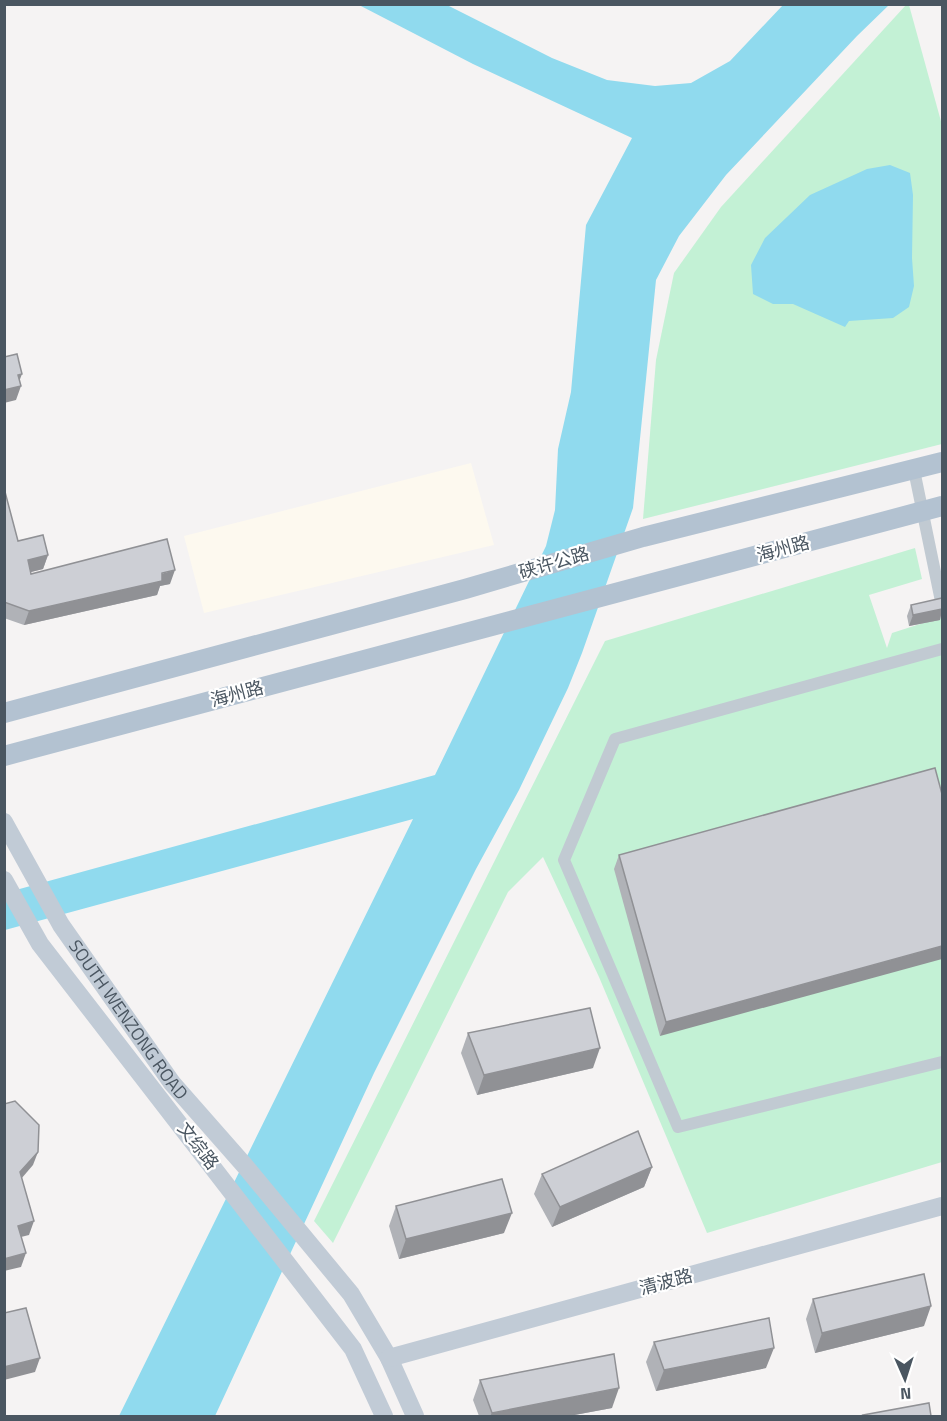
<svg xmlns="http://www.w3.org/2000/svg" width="947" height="1421" viewBox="0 0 947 1421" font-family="'Titillium Web','Noto Sans SC',sans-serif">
	<rect width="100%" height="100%" fill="#f5f3f3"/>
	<!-- commercial -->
	<polygon fill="#fdf9ef" points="471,463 494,545 204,613 184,536"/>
	<!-- green -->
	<g fill="#c3f1d5">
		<polygon points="906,5 909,5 942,125 942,444 643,519 656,360 674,273 721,207"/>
		<polygon points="915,548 922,579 869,595 887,648 892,633 942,617 942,1162 707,1233 599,977 543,857 508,892 333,1243 314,1221 605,641"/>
	</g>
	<!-- water -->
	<g fill="#90daee">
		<polygon points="359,5 447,5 552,58 607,80 655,86 691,83 730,61 783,5 889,5 857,36 726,175 679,236 656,280 633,508 582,653 568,688 519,790 476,869 374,1073 215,1416 119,1416 413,819 5,930 5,893 435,775 546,546 555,510 558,449 571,392 586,225 632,138 473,64"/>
		<polygon points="890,165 910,173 913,195 912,258 914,286 909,307 893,318 849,321 845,327 793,304 773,304 753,294 751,265 765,238 810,195 867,169"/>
	</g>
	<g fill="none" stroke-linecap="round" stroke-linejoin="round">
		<!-- street -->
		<g stroke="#c1cad2" stroke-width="12">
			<polyline points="914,470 942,606"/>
			<polyline points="942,649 615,739 564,860 678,1127 942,1062"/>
		</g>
		<!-- secondary -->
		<g stroke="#c1cbd6" stroke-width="18">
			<path id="s1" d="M4 822 61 925 172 1083 245 1166 351 1294 389 1358 415 1416"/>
			<polyline points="4,880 40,944 353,1349 384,1416"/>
			<polyline points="389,1358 942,1206"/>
		</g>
		<!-- primary -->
		<g stroke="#b3c2d1" stroke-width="20">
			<polyline points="4,713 465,589 643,537 942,462"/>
			<polyline points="4,756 942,506"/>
		</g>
	</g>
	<!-- wall -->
	<g fill="#b0b2b7">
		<polygon points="4,488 18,541 48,555 43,569 31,572 31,574 170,584 160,586 157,595 24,625 4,618"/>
		<polygon points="911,605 941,615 940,620 909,626 907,616"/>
		<polygon points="942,794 660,1036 614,869 619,855"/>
		<polygon points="468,1033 593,1068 477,1095 461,1053"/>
		<polygon points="652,1167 644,1187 552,1227 534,1194 542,1174"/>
		<polygon points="396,1206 504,1233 399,1259 389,1226"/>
		<polygon points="813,1299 924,1326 815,1353 806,1319"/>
		<polygon points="654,1342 766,1368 656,1391 646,1362"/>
		<polygon points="480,1380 612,1408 569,1416 479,1416 473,1400"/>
	</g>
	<!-- shaded-wall -->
	<g fill="#909195">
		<polygon points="22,374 17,387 21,386 16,400 4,403 4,390 18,375"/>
		<polygon points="48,555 43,569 23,574 28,560"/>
		<polygon points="175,570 170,584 160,586 157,595 24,625 29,611"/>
		<polygon points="942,606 942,615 941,615 940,620 909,626 913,615"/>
		<polygon points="942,946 942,959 660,1036 666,1022"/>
		<polygon points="600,1048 593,1068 477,1095 484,1075"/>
		<polygon points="38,1152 33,1165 15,1186 20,1172"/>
		<polygon points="652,1167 644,1187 552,1227 560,1207"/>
		<polygon points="512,1213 504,1233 399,1259 406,1239"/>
		<polygon points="34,1221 29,1235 13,1239 18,1226"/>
		<polygon points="26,1253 21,1267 4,1271 4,1259"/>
		<polygon points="931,1306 924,1326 815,1353 822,1333"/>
		<polygon points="774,1348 766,1368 656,1391 664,1370"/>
		<polygon points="40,1358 35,1372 4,1380 4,1367"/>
		<polygon points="619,1388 612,1408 569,1416 490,1416 492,1413"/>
	</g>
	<!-- building -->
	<g fill="#cdcfd5" stroke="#909195" stroke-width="1.5">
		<polygon points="17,354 22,374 18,375 21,386 4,390 4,357"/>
		<polygon points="4,488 18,541 43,535 48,555 28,560 31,574 167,539 175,570 162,573 162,581 29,611 4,602"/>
		<polygon points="942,598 942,609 913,615 911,605"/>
		<polygon points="935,768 942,794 942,946 666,1022 619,855"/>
		<polygon points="590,1008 600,1048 484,1075 468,1033"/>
		<polygon points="15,1101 39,1125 38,1152 20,1172 34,1221 18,1226 26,1253 4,1259 4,1104"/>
		<polygon points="638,1131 652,1167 560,1207 542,1174"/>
		<polygon points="502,1179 512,1213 406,1239 396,1206"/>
		<polygon points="924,1274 931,1306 822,1333 813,1299"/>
		<polygon points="26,1308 40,1358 4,1367 4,1313"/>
		<polygon points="769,1318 774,1348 664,1370 654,1342"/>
		<polygon points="614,1354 619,1388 492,1413 480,1380"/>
		<polygon points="929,1403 931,1416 864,1416 863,1415"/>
	</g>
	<g text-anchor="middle" stroke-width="4.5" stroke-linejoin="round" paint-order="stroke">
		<!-- street labels -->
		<g font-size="18" fill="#4a5661" stroke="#fff">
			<text transform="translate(783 549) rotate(-15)" y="6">海州路</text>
			<text transform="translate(554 563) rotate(-16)" y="6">硖许公路</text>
			<text transform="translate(237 694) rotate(-15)" y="6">海州路</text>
			<text dy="6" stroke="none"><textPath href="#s1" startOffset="234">SOUTH WENZONG ROAD</textPath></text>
			<text transform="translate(198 1146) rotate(52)" y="6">文综路</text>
			<text transform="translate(666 1282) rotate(-15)" y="6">清波路</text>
		</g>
	</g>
	<!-- border -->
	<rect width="947" height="1421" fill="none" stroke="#4a5661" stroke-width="12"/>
	<!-- north arrow -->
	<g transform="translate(905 1379) rotate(177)" stroke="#ffffff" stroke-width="4.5" paint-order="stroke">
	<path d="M0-4.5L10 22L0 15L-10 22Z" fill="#4a5661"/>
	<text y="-9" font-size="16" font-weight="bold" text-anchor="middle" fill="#4a5661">N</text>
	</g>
</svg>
